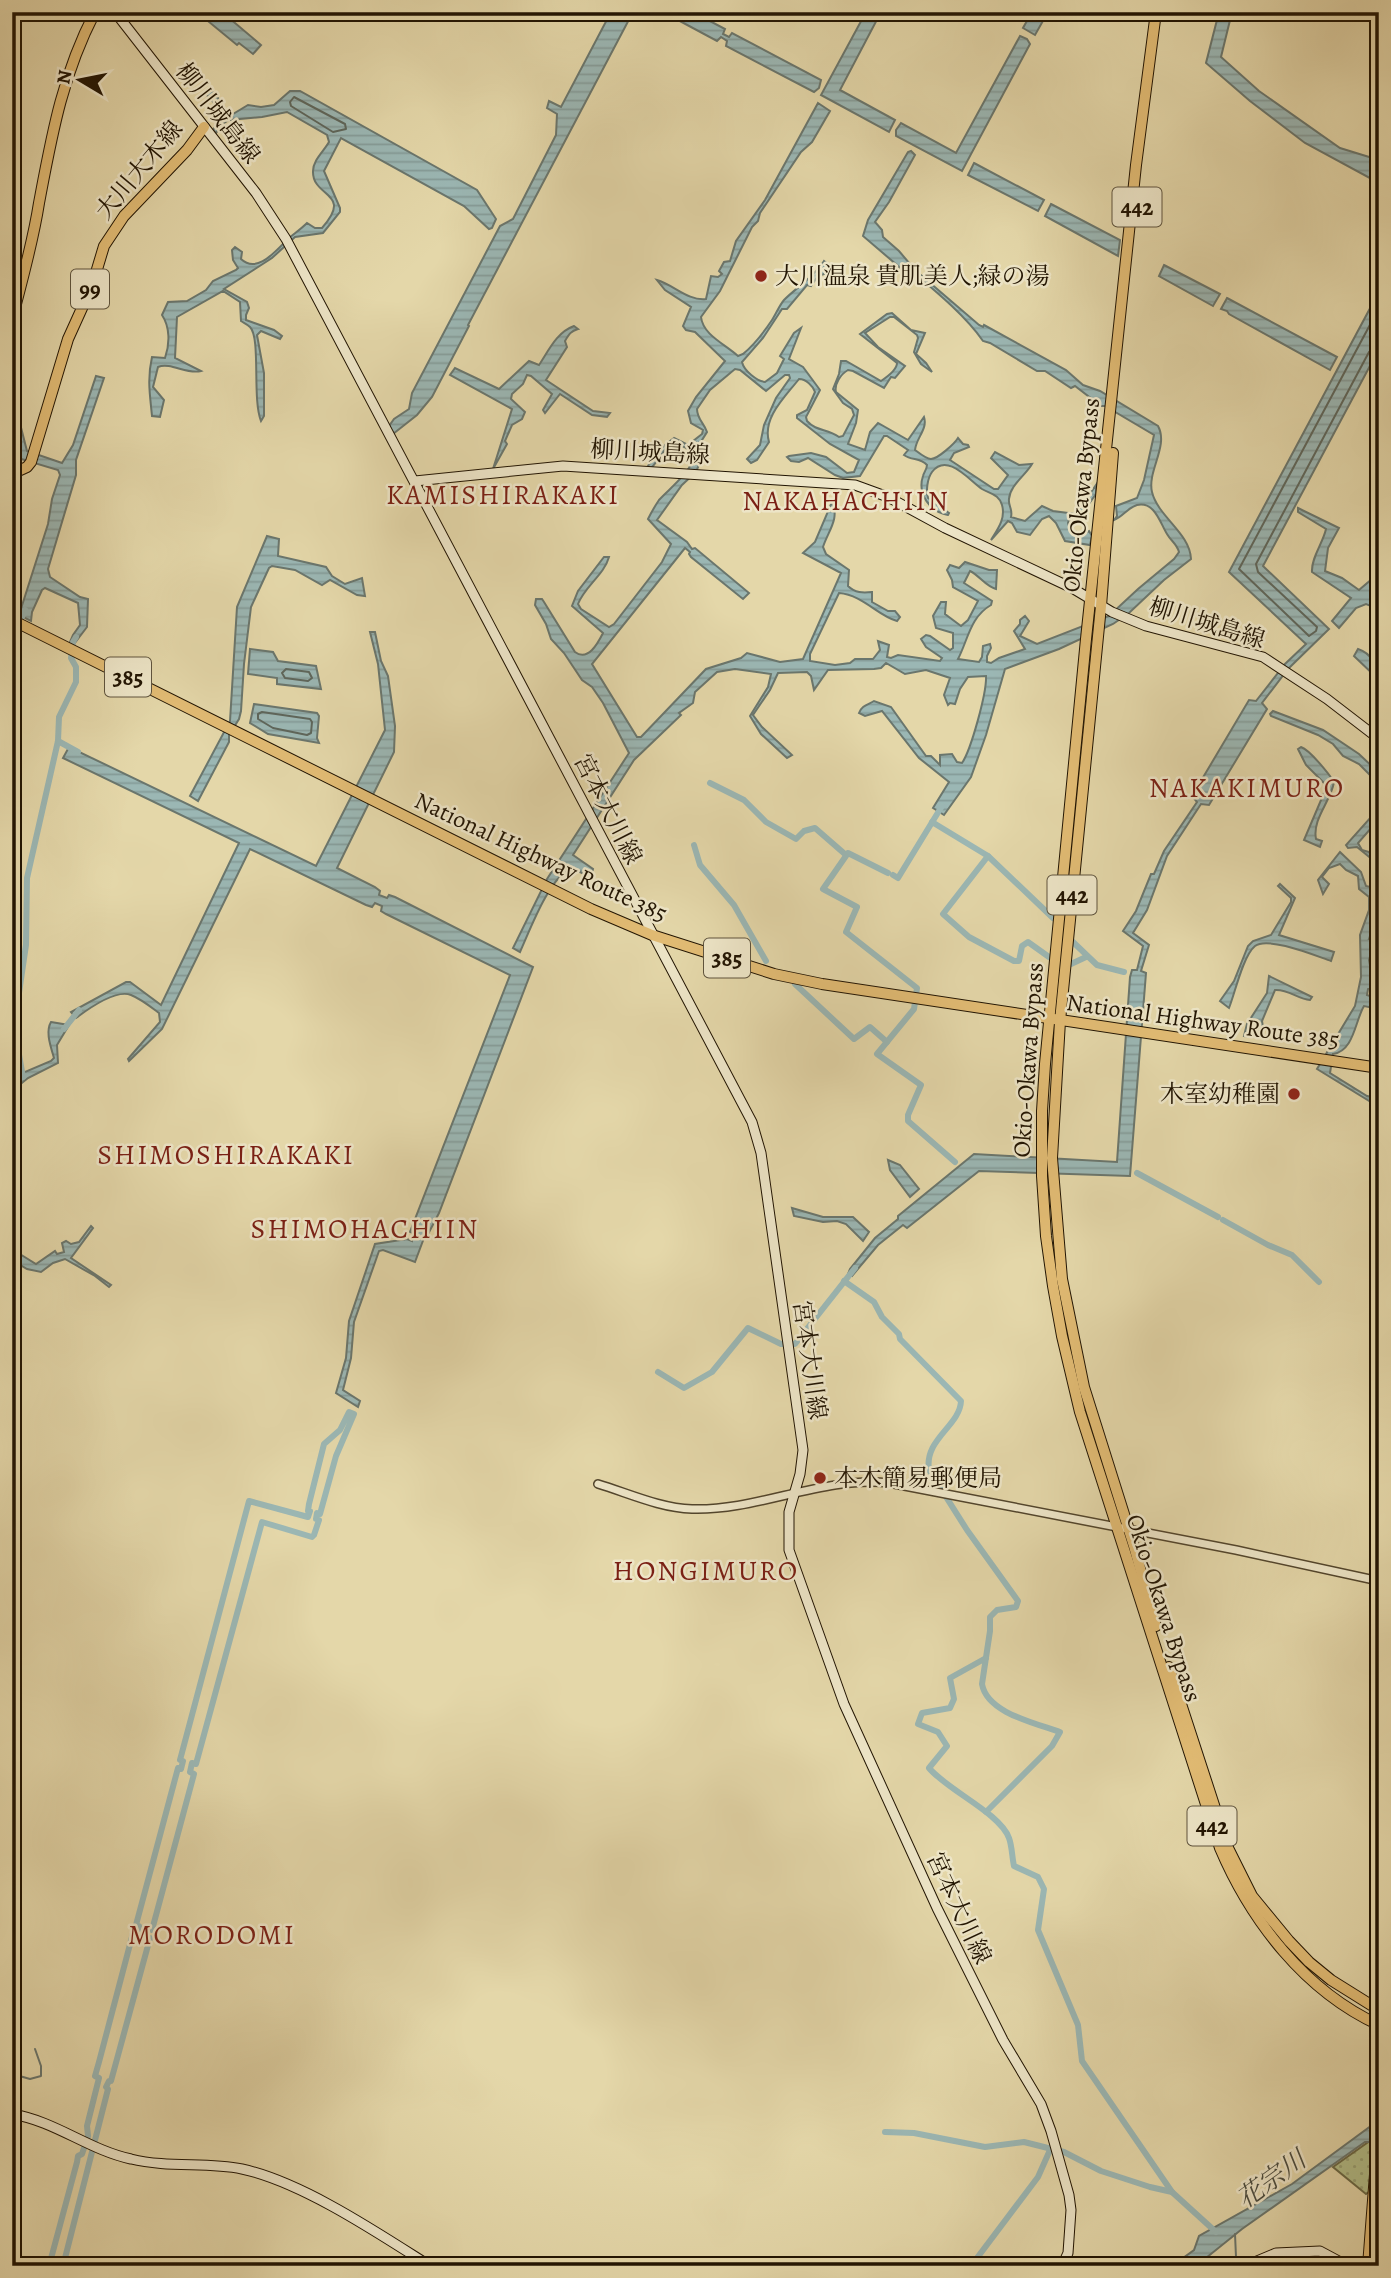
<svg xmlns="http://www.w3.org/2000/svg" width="1391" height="2278" viewBox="0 0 1391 2278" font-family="Alegreya,'Noto Serif JP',serif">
	<defs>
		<pattern id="green-dots" width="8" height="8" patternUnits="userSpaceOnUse" patternTransform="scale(1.75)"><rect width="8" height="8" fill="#b2be89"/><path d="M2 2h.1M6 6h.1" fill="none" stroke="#99a275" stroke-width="1.8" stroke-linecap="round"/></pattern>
		<pattern id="water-rules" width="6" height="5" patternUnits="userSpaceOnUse" patternTransform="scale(1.75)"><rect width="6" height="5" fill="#9bb7b4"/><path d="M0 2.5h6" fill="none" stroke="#859c99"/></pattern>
	</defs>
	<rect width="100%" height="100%" fill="#e4d7a9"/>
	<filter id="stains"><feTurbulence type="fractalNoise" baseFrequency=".00286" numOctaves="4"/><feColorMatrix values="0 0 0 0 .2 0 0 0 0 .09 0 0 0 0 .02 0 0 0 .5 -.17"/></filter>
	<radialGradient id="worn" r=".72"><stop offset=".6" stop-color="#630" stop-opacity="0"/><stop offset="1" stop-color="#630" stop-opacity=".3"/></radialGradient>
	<!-- green -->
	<polygon fill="url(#green-dots)" stroke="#6a6946" stroke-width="2" points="1374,2138 1374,2188 1366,2194 1333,2167"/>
	<!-- water -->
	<g fill="url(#water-rules)" stroke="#6a766d" stroke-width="2">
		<polygon points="197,12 222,12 261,45 253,54 239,43 237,45"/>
		<polygon points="611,12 633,12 468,325 469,326 432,397 417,415 393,434 389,426 394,419 409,409 412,393 500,226 513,219 556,135 557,114 547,108 549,101 561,107"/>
		<polygon points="663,12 693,12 725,29 723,34 729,37 732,33 821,80 819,88 814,92 726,46 727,41 721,37 717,41"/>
		<polygon points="866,12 881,12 840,90 895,120 889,132 821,95"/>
		<polygon points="1032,12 1048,12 1035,35 1023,28"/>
		<polygon points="1219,12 1232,12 1221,57 1259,91 1340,148 1379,160 1379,183 1305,143 1250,101 1206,63"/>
		<polygon points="1020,36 1027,39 1030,44 962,171 896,136 896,130 901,123 956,153"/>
		<path d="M211 90C221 97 221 111 233 114L248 105 261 107 274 105 290 91H300L477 190 496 219 492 228 489 229 464 206 341 138 324 171 340 208V212L323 233 295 237 272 258 224 289 247 302 249 308 246 315V320L274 330 282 336 280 339 261 331 257 335 264 373V416L261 421C252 399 261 338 250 327 247 324 244 323 241 321L240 302 223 291 177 317 175 358 201 371C187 375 171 362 158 367L153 387 164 400 160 417 152 416C150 395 147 379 152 357L165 358C170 344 170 327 162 315L168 302 187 301 206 290 213 281 236 270 238 268 233 260 232 250 235 247 242 252 241 259C258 275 277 249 289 238 295 233 301 229 307 223L315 228H322C354 192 312 198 313 171 313 160 324 151 329 142L327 135 287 112 262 117 229 120 224 123 216 133 213 130 223 116 216 105 205 93V91Z"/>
		<path d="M818 103 830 111 812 142 801 152 760 213 758 221 752 227 720 291 701 317C703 335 725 344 738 356L743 354C754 345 764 332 772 320 776 314 779 306 784 300 797 287 815 276 824 261L829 265 830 272 818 276 811 286 807 285 787 309H782L763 338 742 362C744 371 757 381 765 382L777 373 784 359 780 356 794 333 801 328 789 359 803 367 820 390 806 417 807 421C817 432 827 428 839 437L843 436 854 415 852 409 843 403 833 389 839 374 841 361H846L881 381C887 377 897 370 897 363L860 334 887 314 892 313 911 330 925 333 916 354 926 363 932 372 921 364 914 352 918 338 917 335 894 317H890L865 333 878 347 905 366 895 378 891 377 884 388 853 371 848 370C841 374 834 384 836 392L858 410 856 423 848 444 865 450 870 432 878 423 908 440 924 417C928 429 916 438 915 450 919 453 926 459 931 459 938 459 955 443 958 438L963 444 968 445 969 447 954 453 950 460 994 489H998L1008 475 991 458 995 452 1019 465 1032 464C1025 476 1010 485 1009 499 1008 506 1013 509 1011 517L1025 521 1042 506 1053 511 1076 514 1096 485V494L1078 519 1069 520 1068 523 1070 529 1081 534 1089 531 1092 536 1090 545 1065 541 1056 523 1049 516 1042 519 1030 535 1017 532 1012 523 1008 521 991 540C997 530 1006 519 1002 505 999 494 990 494 982 489 969 480 947 452 932 472 927 479 926 491 928 498L949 513 948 515C930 512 917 494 923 476 924 472 927 469 927 465 920 457 912 461 904 455L908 450 887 436H884L860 476 843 478 835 475 808 458 799 462 791 461 787 457 789 456 811 453 826 457 847 473 854 472 859 460 830 444 797 418V415L807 410 815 392C813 386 806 379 799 379 785 397 762 418 769 442L757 460 751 463 747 459 760 445 764 425 776 398 790 378 789 375H785L766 391 740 370 735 369 710 390 697 409C697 419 704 423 707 432L697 448 701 460 696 472 682 485 657 520 687 542 692 549 695 548 749 593 743 599 691 557 689 554 690 552 685 548 592 664 637 737H641L706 669 741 658 747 653 780 662 803 659 841 573 803 553 815 542 832 502C840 519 828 531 823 547L826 554 849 570 848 586C855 593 863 593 872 592V602L888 611H895L900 617 897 621C878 616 863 595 839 593L810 654V661L835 665 850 663 855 659H873L880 650 878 641 889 645 887 657 891 658 898 655 940 661 942 658 926 647 921 639 926 635 930 636 950 650 953 648V633L936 628 933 616 941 602H946L945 614 961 626 968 620 978 601 953 587 952 580 947 570 950 565 959 568 965 562 989 570H997L996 589C985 586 980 576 970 571L964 583 992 601 991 605C970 617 968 640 958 659L979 662 982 657 983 646 990 644 991 648 987 656V662L991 663 999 658 1025 649 1014 631 1020 624V620L1025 616 1029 621 1020 636 1037 644 1109 616 1138 589 1174 559 1179 552C1177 544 1171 541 1167 534 1160 523 1155 501 1137 505 1127 508 1123 517 1114 520L1117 516 1116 506 1137 498 1144 480 1154 435 1105 406H1101L1075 386 1071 388 1045 371H1037L990 343 983 341C965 315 933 289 907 267L904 271 863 236 868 220 908 152 911 151 915 155 889 202 875 222 882 230 883 237 899 251 915 270 979 325 983 327 984 325 1066 370 1083 385 1100 391 1158 426C1169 446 1147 471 1152 492 1158 517 1190 533 1191 559L1164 580 1129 613 1113 624 1059 649 1005 669 986 735 971 777 944 815 933 808 949 782 919 758 882 711 865 716 859 713C862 705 868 705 874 701L891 707 926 756H931L940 765V755L952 754 957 762 962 763C971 750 987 692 986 676L968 677 960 689 955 704 950 703 948 705 944 695 950 678 926 670 905 674 886 663 881 668 874 669 828 670 814 690 811 676 807 672 778 673 770 690 753 715 762 727 792 755 787 758 761 734 750 716 768 687 771 674 735 669 717 672 695 692 693 703 679 713 681 715 634 760 573 855 593 869 591 877 571 868C549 878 530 930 520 952L513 948 547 879 629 753 603 703 592 687 582 680 564 653 551 639 546 624 535 605 536 599H542L544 602 575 652C588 662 598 643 603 633L572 606 578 591 604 557H609C604 575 585 586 578 604L581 609 609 627 614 624 662 562 671 544 648 519C651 513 655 506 659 500 671 486 718 453 675 444L665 450 653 466 651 468 648 466C655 454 663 445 674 438L688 445 702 434 703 430 691 423 688 411 696 397 725 361 695 332 686 330 683 326 691 307 665 290 657 280C674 285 688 301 706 299L711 276 718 277 722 274 719 271 724 262 730 261 736 241 765 200Z"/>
		<polygon points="974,163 1044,200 1038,211 968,175"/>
		<polygon points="1051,204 1120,240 1118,256 1045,216"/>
		<polygon points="1164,265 1220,294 1213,306 1159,276"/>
		<polygon points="1227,298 1337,357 1330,370 1229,314 1227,311 1221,309"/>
		<polygon points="1375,299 1379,300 1379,349 1263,566 1329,629 1288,669 1262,703 1267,709 1209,805 1201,804 1167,856 1147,910 1133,933 1149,945 1141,971 1146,973 1130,1176 979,1171 907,1228 903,1225 878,1245 852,1276 848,1274 850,1269 875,1238 898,1219 898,1216 974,1154 1117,1162 1130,977 1132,970 1137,970 1143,946 1123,931 1136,911 1151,874 1154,874 1164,851 1197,802 1192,796 1249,700 1256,701 1285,664 1306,644 1229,572"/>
		<path d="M574 326 578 329C571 331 569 334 565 341L567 347 546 380 593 411 610 413 607 417 592 415 560 394 545 413 543 410 552 394 531 376 527 375 523 384 512 394 511 399 525 412 522 419 512 425 505 441 507 444 493 469 512 409 450 375 455 368 499 389 529 361 539 365C549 350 557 332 574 326Z"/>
		<polygon points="96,376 104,378 76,460 76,475 48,569 50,577 80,597 88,599 87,627 74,644 70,642 73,635 80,625 78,603 45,588 42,590 32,612 31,621 19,615 48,524 52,499 60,475 58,470 21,459 12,425 12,404 15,404 27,451 62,463 73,445"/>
		<path d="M1298 508 1339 528 1328 548 1325 571 1342 578 1359 590 1379 573V585L1375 593 1379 598V609L1366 604 1356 608 1339 628 1332 621 1351 598 1312 572C1311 558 1323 543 1326 529L1298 512Z"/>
		<polygon points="267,536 279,539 278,556 326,567 332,576 345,584 362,578 365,596 357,595 330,580 322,585 295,570 272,566 269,568 251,607 244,664 241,711 239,719 229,735 229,742 198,801 190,796 230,721 237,607"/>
		<path d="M370 632H375L381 661 388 676 395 726 394 752 337 868 375 887 380 891 379 895 387 898 389 895 395 897 533 967 439 1213 426 1238H424L415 1262 383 1250 379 1251 354 1322 351 1358 343 1390 360 1401 358 1407 336 1393 346 1358 349 1321 375 1244 407 1239 412 1241 413 1233 410 1232 510 975 386 914 381 911 382 906 375 903 372 907 366 905 250 849 162 1029 129 1061 128 1059 160 1022 159 1013C151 1007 141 999 131 995 116 989 88 1009 76 1018L71 1012 126 982H130L161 1005 239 843 63 758 69 747 316 866 385 730 378 664Z"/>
		<polygon points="250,649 273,652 278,661 316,666 321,689 277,684 277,678 248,674"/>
		<path d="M1358 649C1371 653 1379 667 1379 680L1354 656Z"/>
		<polygon points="254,704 317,713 319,716 317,738 319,743 268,734 250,723"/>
		<polygon points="1273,711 1323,730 1359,754 1379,773 1379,784 1359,764 1343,756 1333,744 1318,735 1271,716 1270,714"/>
		<path d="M1301 747C1310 750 1329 774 1334 782 1331 801 1312 819 1316 839L1322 841 1320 847 1304 840 1327 786 1306 765 1298 749Z"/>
		<polygon points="1379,808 1379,819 1358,843 1362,850 1379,855 1379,865 1357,847 1348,848 1346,845"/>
		<path d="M1340 852 1361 872 1366 886 1374 888 1379 884V910L1369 939H1379V951L1371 953 1369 960 1372 976 1379 980V987L1368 989 1367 995 1379 999V1009L1364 1006C1355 1021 1354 1051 1333 1054L1330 1073 1367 1096 1379 1098V1107L1317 1069 1355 1006 1361 977 1360 935 1369 910V897L1359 889 1358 876 1346 870 1340 864 1329 868 1322 877 1329 884 1323 894 1318 880Z"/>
		<path d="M1280 884 1295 898 1279 935 1334 952 1331 961C1316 956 1268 936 1255 946 1243 956 1235 993 1229 1008L1220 1001 1234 981 1248 946 1253 941 1271 935 1291 902V898L1278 886Z"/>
		<path d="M1269 976 1312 997 1310 1000C1298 999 1288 989 1275 990L1262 1021 1263 1027C1258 1034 1253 1038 1244 1036L1247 1024 1267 993Z"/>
		<path d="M51 1022 69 1025 57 1045 58 1063 28 1078 12 1091V1080L20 1074 51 1061 54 1058C51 1047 45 1032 51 1022Z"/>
		<polygon points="888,1160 900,1165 919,1189 910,1197 890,1170"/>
		<polygon points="792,1208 823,1217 853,1217 869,1232 863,1241 846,1224 837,1221 823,1222 794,1216"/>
		<polygon points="91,1226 93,1228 71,1258 111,1285 109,1287 95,1276 65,1259 53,1263 41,1272 27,1269 12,1260 12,1252 15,1251 36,1264 55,1251 57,1254 64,1252 62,1243 66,1241 71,1244 79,1242"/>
		<polygon points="1379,2120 1379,2133 1369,2142 1365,2142 1242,2229 1196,2266 1172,2266 1194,2250 1199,2236 1292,2184"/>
	</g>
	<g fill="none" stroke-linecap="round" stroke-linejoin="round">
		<!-- shore -->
		<g stroke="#5e665b" stroke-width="2">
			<polygon points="294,97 345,124 346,129 333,132 291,106 290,102"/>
			<polyline points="1379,308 1239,569 1309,636 1316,631 1317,627 1258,572 1256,564 1369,352 1379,348"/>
			<polygon points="286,669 309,672 312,678 308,681 285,678 282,673"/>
			<polygon points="262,712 310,719 312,722 311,733 307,735 273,728 258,719 258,714"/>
		</g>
		<!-- stream -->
		<g stroke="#6a766d" stroke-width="2">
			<polyline points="12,2078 16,2075 30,2079 41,2076 41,2066 35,2049"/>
			<polyline points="1235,2234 1236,2257"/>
			<polyline points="475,2266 478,2259 489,2266"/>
		</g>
		<!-- canal -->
		<g stroke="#9bb7b4" stroke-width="6">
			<polyline points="12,647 13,638 25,610"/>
			<polyline points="58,741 78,752"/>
			<polyline points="710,783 744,800 766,822 796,839 804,831 815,828 846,855"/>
			<polyline points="932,822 988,856 1053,918"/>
			<polyline points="694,845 700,865 734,905 766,961"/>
			<polyline points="988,856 943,914 969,937 1014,961 1019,961 1022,946 1028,942 1049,957"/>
			<polyline points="888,873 848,853 823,889 857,907 846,932 917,988 914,1009 877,1054 921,1085 908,1115 908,1121 955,1162"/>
			<polyline points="893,875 898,878 942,806"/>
			<polyline points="1073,942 1097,965 1124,972"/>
			<polyline points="1071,964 1086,957"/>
			<polyline points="795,984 854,1039 870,1027 887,1042"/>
			<polyline points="64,1029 79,1010"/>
			<polyline points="23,1077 14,1027 26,945 27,878 58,741 59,717 76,682 76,667 71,658 73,642 76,637"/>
			<polyline points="1137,1173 1218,1217"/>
			<polyline points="1223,1220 1268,1245 1292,1255 1319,1282"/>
			<path d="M844 1281 874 1302 882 1317 899 1334 900 1339 961 1401C960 1426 924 1439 929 1470L967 1530 1018 1601 1016 1607 997 1610 990 1617V1631L982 1684C987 1713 1035 1723 1060 1732L1052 1746 986 1812"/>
			<polyline points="658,1372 684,1388 712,1372 748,1328 781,1344 795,1344 855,1268"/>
			<path d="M986 1658 950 1678 954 1699 950 1708 922 1713 918 1724 938 1732 947 1746 929 1768C947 1790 1000 1813 1009 1838 1012 1846 1012 1857 1014 1866L1038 1877 1044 1889 1038 1930 1078 2025 1082 2061 1172 2192"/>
			<polyline points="885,2132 914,2133 985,2147 1024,2142 1064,2152 1101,2171 1150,2187 1172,2192 1216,2232"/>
			<polyline points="49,2266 77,2162 78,2156 82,2154 88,2136 87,2126 99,2078 95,2076 99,2062 133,1933 137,1935 139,1926 136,1925 178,1768 181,1769 183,1761 180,1760 249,1501 308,1517 310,1511 308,1511 309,1504 324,1444 340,1430 349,1412 354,1414 336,1456 320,1514 317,1513 316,1519 319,1520 314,1535 312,1537 262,1522 196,1764 192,1763 190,1772 194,1774 152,1930 147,1928 145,1937 150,1938 111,2081 109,2081 106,2087 108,2089 63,2266"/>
			<polyline points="971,2266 1038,2177 1050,2150"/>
		</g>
		<!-- tertiary casing -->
		<g stroke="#52452c" stroke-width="10">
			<path id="tertiary" d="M598 1484C628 1493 660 1508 692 1509 758 1511 822 1476 889 1483L1236 1550 1379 1581"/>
		</g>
		<!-- secondary casing -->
		<g stroke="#211402" stroke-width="11">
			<g id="secondary">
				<polyline points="115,12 256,193 286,239 752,1122 761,1153 803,1450 800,1474 789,1512 789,1550 844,1704 937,1908 1003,2040 1041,2104 1051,2131 1069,2195 1071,2210 1068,2253 1062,2266"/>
				<polyline points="415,481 563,466 855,485 888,497 945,528 1072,588 1112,612 1146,626 1263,657 1327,699 1379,739"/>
				<path d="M12 2114C55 2121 89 2150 131 2159 168 2168 206 2162 242 2169 302 2182 378 2233 430 2266"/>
				<polyline points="1245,2266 1276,2253 1320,2251 1348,2266"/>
			</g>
		</g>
		<!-- primary casing -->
		<g stroke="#211402" stroke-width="12">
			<g id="primary">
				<path d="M12 319C22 281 33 242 39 203 52 134 62 76 95 12"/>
				<polyline points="12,456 16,472 12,510"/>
				<polyline points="16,472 27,467 31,462 68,339 92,286 104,246 124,216 187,150 204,127"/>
			</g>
		</g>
		<!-- trunk casing -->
		<g stroke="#211402" stroke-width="12">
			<g id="trunk">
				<path d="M1156 12 1136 165 1086 639 1045 1064 1042 1111V1176L1046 1236 1053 1286 1062 1336 1080 1412 1220 1848C1251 1921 1305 1991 1379 2025"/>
				<polyline points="1113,453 1101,606 1060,1021 1052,1158 1062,1279 1084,1387 1134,1546 1156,1626"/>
				<polyline points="12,620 591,909 652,935 774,974 822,984 1379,1068"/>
				<polyline points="1169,1667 1228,1848 1252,1896 1289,1941 1309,1962 1331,1980 1379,2010"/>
				<polyline points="1368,2266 1379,2122"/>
			</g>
		</g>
		<!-- tertiary -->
		<use href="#tertiary" stroke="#ede5c7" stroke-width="7"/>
		<!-- secondary -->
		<use href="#secondary" stroke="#ede5c7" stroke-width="9"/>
		<!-- primary -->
		<use href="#primary" stroke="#e2bc74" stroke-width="10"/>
		<!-- trunk -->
		<use href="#trunk" stroke="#e2bc74" stroke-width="10"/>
	</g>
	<!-- markers -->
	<g fill="#8f2418" stroke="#ede5c7" stroke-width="2.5">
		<circle cx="761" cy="276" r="7"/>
		<circle cx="1294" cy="1094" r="7"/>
		<circle cx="820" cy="1478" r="7"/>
	</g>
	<g text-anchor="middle" stroke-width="5" stroke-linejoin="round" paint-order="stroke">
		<!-- shield labels -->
		<g fill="#ede5c7" stroke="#5e533d" stroke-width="2">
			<rect x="1112.5" y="187.5" width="49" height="39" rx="5"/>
			<rect x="71" y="269.5" width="38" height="39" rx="5"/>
			<rect x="105" y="657.5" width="46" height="39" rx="5"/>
			<rect x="1047.5" y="875.5" width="49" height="39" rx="5"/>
			<rect x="704" y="938.5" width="46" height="39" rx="5"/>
			<rect x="1187.5" y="1806.5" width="49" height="39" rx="5"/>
		</g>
		<g font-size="23" font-weight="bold" fill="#211402">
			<text x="1137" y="215">442</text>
			<text x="90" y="297">99</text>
			<text x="128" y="685">385</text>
			<text x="1072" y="903">442</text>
			<text x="727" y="966">385</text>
			<text x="1212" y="1834">442</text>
		</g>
		<!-- street labels -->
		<g font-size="24" fill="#211402" stroke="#ede5c7">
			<text transform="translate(218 113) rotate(52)" y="8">柳川城島線</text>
			<text transform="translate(139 170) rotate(-50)" y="8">大川大木線</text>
			<text transform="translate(650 452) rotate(3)" y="8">柳川城島線</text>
			<text transform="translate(1081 495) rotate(-84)" y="8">Okio-Okawa Bypass</text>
			<text transform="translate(1207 623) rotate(17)" y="8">柳川城島線</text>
			<text transform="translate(608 809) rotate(63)" y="8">宮本大川線</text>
			<text transform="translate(541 857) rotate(25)" y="8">National Highway Route 385</text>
			<text transform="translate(1203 1021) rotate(8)" y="8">National Highway Route 385</text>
			<text transform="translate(1028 1060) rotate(-86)" y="8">Okio-Okawa Bypass</text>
			<text transform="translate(810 1360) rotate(82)" y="8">宮本大川線</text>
			<text transform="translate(1164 1608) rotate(72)" y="8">Okio-Okawa Bypass</text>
			<text transform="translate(959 1908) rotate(65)" y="8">宮本大川線</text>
		</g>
		<!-- poi labels -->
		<g font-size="24" fill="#211402" stroke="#ede5c7" text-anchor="start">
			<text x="775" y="284">大川温泉 貴肌美人;緑の湯</text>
			<text x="1280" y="1102" text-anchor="end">木室幼稚園</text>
			<text x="834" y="1486">本木簡易郵便局</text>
		</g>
		<!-- water labels -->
		<g font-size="26" font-style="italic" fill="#4c4d40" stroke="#ede5c7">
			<text transform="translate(1271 2179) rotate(-36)" y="9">花宗川</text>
		</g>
		<!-- quarter labels -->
		<g font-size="28" letter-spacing="2" fill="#7a1f14" stroke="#ede5c7">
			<text x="503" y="504">KAMISHIRAKAKI</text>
			<text x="846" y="510">NAKAHACHIIN</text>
			<text x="1247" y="797">NAKAKIMURO</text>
			<text x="226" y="1164">SHIMOSHIRAKAKI</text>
			<text x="365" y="1238">SHIMOHACHIIN</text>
			<text x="706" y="1580">HONGIMURO</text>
			<text x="212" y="1944">MORODOMI</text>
		</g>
	</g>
	<!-- margin -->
	<rect width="1391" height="2278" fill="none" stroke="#e4d7a9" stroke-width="42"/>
	<rect x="14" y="14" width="1363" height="2250" fill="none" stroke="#211402" stroke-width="3.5"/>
	<rect x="21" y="21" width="1349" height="2236" fill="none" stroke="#211402" stroke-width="2"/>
	<!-- north arrow -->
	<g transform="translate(80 80) rotate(280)" stroke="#ede5c7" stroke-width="5" paint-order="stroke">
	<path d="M0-5L12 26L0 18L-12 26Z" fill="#211402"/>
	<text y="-10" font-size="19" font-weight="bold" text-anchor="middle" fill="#211402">N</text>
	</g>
	<rect width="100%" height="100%" filter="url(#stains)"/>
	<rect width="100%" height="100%" fill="url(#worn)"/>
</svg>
